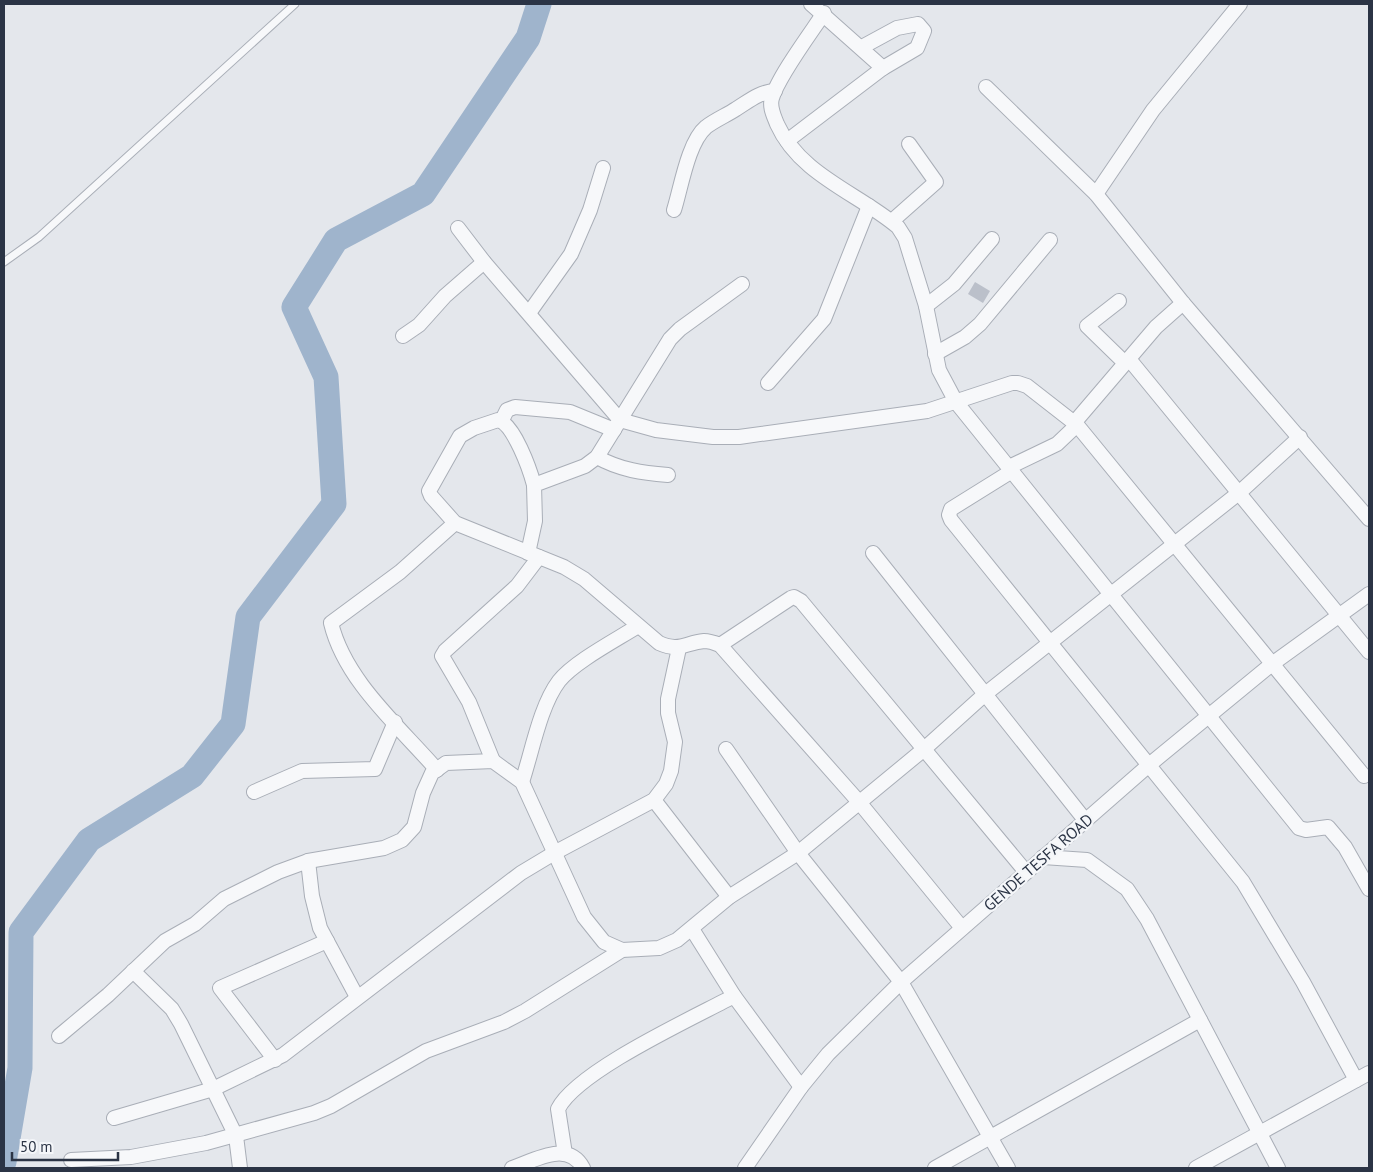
<svg xmlns="http://www.w3.org/2000/svg" width="1373" height="1172" viewBox="0 0 1373 1172" font-family="'PT Sans',sans-serif">
	<rect width="100%" height="100%" fill="#e4e7ec"/>
	<g fill="none" stroke-linecap="round" stroke-linejoin="round">
		<!-- river -->
		<polyline stroke="#9fb4cc" stroke-width="25" points="4,1162 20,1068 21,932 89,840 192,776 233,724 248,617 334,504 326,377 294,307 336,240 423,194 528,38 539,4"/>
	</g>
	<!-- building -->
	<polygon fill="#bbc0ca" points="975,282 990,291 983,303 968,294"/>
	<g fill="none" stroke-linecap="round" stroke-linejoin="round">
		<!-- service casing -->
		<g stroke="#a9aeb7" stroke-width="9">
			<polyline id="service" points="4,262 39,237 295,4"/>
		</g>
		<!-- minor casing -->
		<g stroke="#a9aeb7" stroke-width="16">
			<g id="minor">
				<polyline points="811,4 883,68"/>
				<path d="M824 13C810 34 778 77 772 98 769 107 774 116 777 124 800 175 858 193 898 227L905 238 926 306 939 370 956 402 1299 828 1306 830 1328 827 1345 847 1369 889"/>
				<polyline points="986,87 1096,194 1183,303 1369,519"/>
				<polyline points="787,141 883,68 917,48 924,31 918,24 897,28 862,47"/>
				<polyline points="1096,194 1153,110 1240,4"/>
				<path d="M674 210C681 188 688 142 706 127 715 120 727 115 736 109 749 101 759 92 775 91"/>
				<polyline points="892,221 936,182 909,144"/>
				<polyline points="458,228 484,262 620,420 656,430 713,437 739,437 927,411 1012,383 1018,383 1027,386 1077,425 1364,776"/>
				<polyline points="1119,301 1087,326 1125,363"/>
				<polyline points="926,306 954,284 992,239"/>
				<polyline points="529,313 571,254 590,210 603,168"/>
				<polyline points="403,336 419,325 445,296 484,262"/>
				<polyline points="935,354 965,337 980,324 1050,240"/>
				<polyline points="1129,359 1369,652"/>
				<polyline points="768,383 824,319 869,206"/>
				<polyline points="502,420 507,410 515,407 570,412 614,430"/>
				<polyline points="1074,423 1156,327 1183,303"/>
				<path d="M597 457C620 470 643 473 668 475"/>
				<polyline points="1009,467 1057,444 1077,425"/>
				<polyline points="1012,471 951,509 949,515 951,520 1243,882 1303,982 1356,1080"/>
				<path d="M534 485C530 470 514 424 498 420L474 428 460 436 429 491 431 496 455 523 564 567 584 579 659 643C679 652 685 643 704 641 709 641 715 643 720 645L859 802 962 928"/>
				<polyline points="528,553 535,521 534,485 585,466 597,457 670,339 680,329 742,284"/>
				<polyline points="873,553 1085,820"/>
				<polyline points="720,645 791,598 794,597 801,601 1026,872"/>
				<polyline points="726,749 798,853 901,982 1008,1168"/>
				<polyline points="493,761 469,702 442,656 445,651 517,586 539,557"/>
				<path d="M437 770C399 726 345 681 331 623L400 572 455 523"/>
				<path d="M522 782C532 752 540 706 559 681 574 662 616 640 638 626"/>
				<polyline points="254,792 302,771 375,769 395,722"/>
				<polyline points="654,800 729,897"/>
				<polyline points="1043,857 1087,860 1127,889 1147,919 1278,1168"/>
				<polyline points="308,861 312,896 320,928 357,997"/>
				<polyline points="692,929 734,996 801,1087"/>
				<polyline points="133,971 172,1009 181,1024 236,1136 240,1168"/>
				<polyline points="59,1036 108,995 165,941 195,924 224,899 278,872 308,861 384,848 402,840 414,827 423,793 432,773 446,763 493,761 522,782 584,917 604,942 622,950"/>
				<polyline points="275,1060 220,988 327,941"/>
				<polyline points="114,1118 213,1089 283,1055 521,873 556,852 654,800 666,784 671,771 675,742 668,713 668,699 679,648"/>
				<path d="M565 1154 558 1109C577 1071 693 1018 734 996"/>
				<polyline points="71,1160 131,1157 206,1143 314,1113 331,1106 426,1051 504,1022 525,1011 622,950 659,948 677,940 729,897 798,853 923,750 984,695 1240,492 1300,437"/>
				<path d="M512 1168C535 1160 568 1140 583 1168"/>
				<polyline points="745,1168 801,1087 828,1054 901,982 1149,765 1272,664 1369,594"/>
				<polyline points="935,1168 1200,1020"/>
				<polyline points="1196,1168 1369,1073"/>
			</g>
		</g>
		<!-- service -->
		<use href="#service" stroke="#f7f8fa" stroke-width="7"/>
		<!-- minor -->
		<use href="#minor" stroke="#f7f8fa" stroke-width="14"/>
	</g>
	<g text-anchor="middle" stroke-width="4.5" stroke-linejoin="round" paint-order="stroke">
		<!-- street labels -->
		<g font-size="16" fill="#2b3445" stroke="#f4f6f9">
			<text transform="translate(1038 862) rotate(-41)" y="6">GENDE TESFA ROAD</text>
		</g>
	</g>
	<!-- border -->
	<rect width="1373" height="1172" fill="none" stroke="#2b3445" stroke-width="10"/>
	<!-- scale -->
	<path d="M12 1152v8h106v-8" fill="none" stroke="#2b3445" stroke-width="2.5"/>
	<text x="20" y="1152" font-size="15" fill="#2b3445" stroke="#f4f6f9" stroke-width="4" paint-order="stroke">50 m</text>
</svg>
